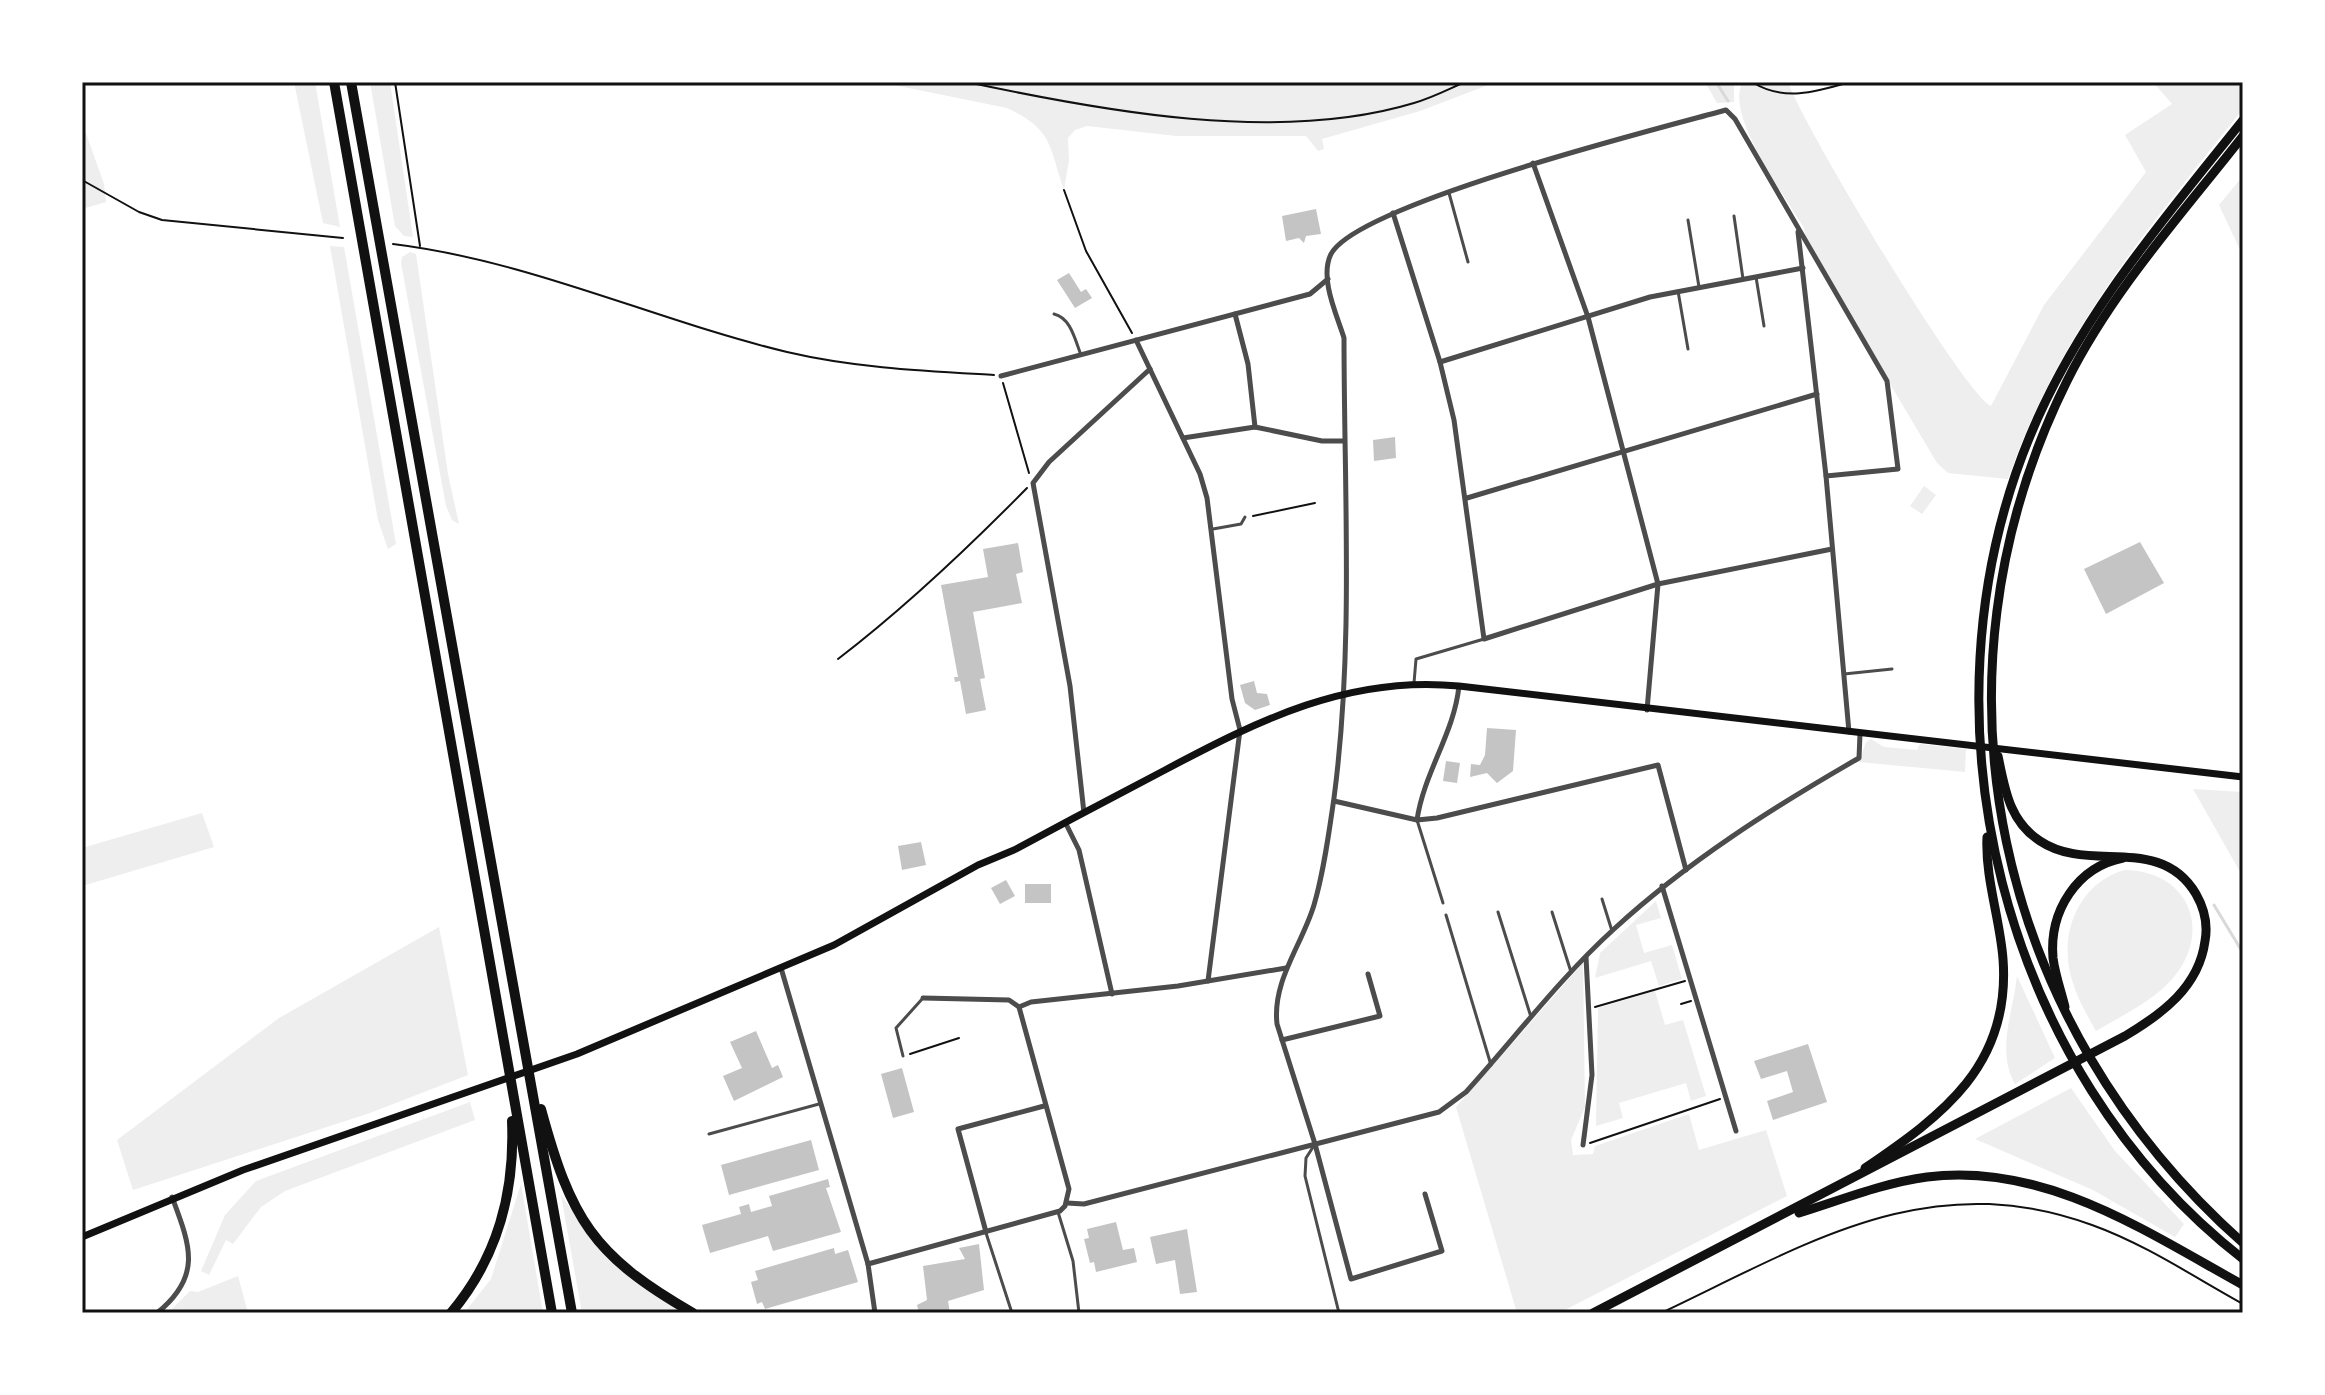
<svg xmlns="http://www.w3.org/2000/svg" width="2325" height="1395" viewBox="0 0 2325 1395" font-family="'Source Sans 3',sans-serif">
	<rect width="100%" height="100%" fill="#fff"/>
	<!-- green -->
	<g fill="#eee">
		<polygon points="294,82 315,82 340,227 323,223"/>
		<polygon points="370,82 390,82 413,237 404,236 395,226"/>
		<path d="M879 82H1496L1420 111 1322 139 1324 149 1318 151 1306 136H1176L1087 126 1075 130 1068 138 1069 160 1064 190C1049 146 1053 129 1007 108Z"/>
		<polygon points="1705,82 1734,82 1734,102 1717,103"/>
		<path d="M1743 82H1788C1801 122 1963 393 1991 406L2044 305 2146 172 2125 135 2172 104 2153 82H2243V109C2149 227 2058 333 2008 479L1948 473 1937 463 1807 244 1804 228C1787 199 1723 113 1743 82Z"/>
		<polygon points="82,122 104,184 106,202 82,209"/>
		<polygon points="2243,176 2243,256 2219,205"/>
		<polygon points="330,246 344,247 396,544 388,549 378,520"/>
		<polygon points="410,252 416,254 448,474 459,524 452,520 446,506 401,263 402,257"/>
		<polygon points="1924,486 1936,495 1922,514 1910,506"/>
		<polygon points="1871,739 1884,747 1917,750 1920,744 1966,749 1965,772 1859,762 1866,742"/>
		<polygon points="2193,789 2243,792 2243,877"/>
		<polygon points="202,813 214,847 82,886 82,848"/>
		<path d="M2124 870C2187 870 2214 929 2173 978 2153 1001 2123 1015 2096 1031 2087 1015 2077 998 2072 980 2058 934 2078 884 2124 870Z"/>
		<polygon points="1656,901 1661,918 1636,925 1644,953 1672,945 1682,979 1659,986 1651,961 1595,978 1600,953"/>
		<polygon points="439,927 468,1075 370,1113 133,1190 117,1140 279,1018"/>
		<polygon points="1583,963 1585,1107 1571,1140 1573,1155 1593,1154 1595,1146 1689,1114 1699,1150 1766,1130 1787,1196 1559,1313 1517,1313 1456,1107"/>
		<path d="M2017 976 2055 1058 2015 1084C1996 1050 2013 1013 2017 976Z"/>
		<polygon points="1655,991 1665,1025 1683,1020 1706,1096 1691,1101 1686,1083 1619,1103 1623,1118 1596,1126 1598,1008"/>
		<polygon points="2071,1088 2115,1151 2184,1224 2175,1237 2093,1190 1975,1139"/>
		<polygon points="470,1102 475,1120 285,1191 261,1207 233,1244 226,1240 209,1275 201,1271 225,1215 256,1181"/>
		<polygon points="521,1184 543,1313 464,1313 491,1279"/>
		<path d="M561 1195C603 1255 620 1277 685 1313H582Z"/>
		<polygon points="238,1276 248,1313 168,1313 190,1291 198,1292"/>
	</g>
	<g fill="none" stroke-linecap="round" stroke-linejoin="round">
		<!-- stream -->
		<g stroke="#d9d9d9" stroke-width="3">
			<polyline points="1716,82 1728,101"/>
			<polyline points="2214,905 2243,953"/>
		</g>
	</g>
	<!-- building -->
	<g fill="#c4c4c4">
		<polygon points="1316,209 1321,234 1306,236 1304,243 1299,238 1286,241 1282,216"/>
		<polygon points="1069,273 1081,292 1086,289 1092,298 1075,308 1057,280"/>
		<polygon points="1395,437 1396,458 1374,461 1373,440"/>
		<polygon points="2140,542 2164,583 2106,614 2084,569"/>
		<polygon points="1018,543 1023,572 1016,574 1022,603 973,612 985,678 980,679 986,710 966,714 960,681 955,682 954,677 958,677 941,585 988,577 983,549"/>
		<polygon points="1254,681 1257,693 1267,694 1270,705 1255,710 1245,703 1240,685"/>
		<polygon points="1487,728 1516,730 1513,771 1497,783 1487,773 1470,777 1471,764 1480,765 1485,755"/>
		<polygon points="1446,761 1460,763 1457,783 1443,781"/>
		<polygon points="921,842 926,865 902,870 898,846"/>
		<polygon points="1006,880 1015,896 1000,904 991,888"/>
		<rect x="1025" y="884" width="26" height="19"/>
		<polygon points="756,1031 772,1068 778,1065 783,1077 734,1101 723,1076 742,1068 730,1042"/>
		<polygon points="1808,1044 1827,1102 1773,1120 1767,1101 1793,1092 1787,1071 1761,1079 1754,1061"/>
		<polygon points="902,1068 914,1112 893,1118 881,1074"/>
		<polygon points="811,1140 819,1170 729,1195 721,1165"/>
		<polygon points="828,1179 830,1187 826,1188 841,1232 773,1251 768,1236 710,1253 702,1225 741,1214 739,1207 749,1204 751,1212 772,1206 769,1196"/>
		<polygon points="1116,1222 1123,1250 1134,1248 1137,1262 1096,1272 1094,1262 1090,1263 1084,1239 1089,1238 1087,1229"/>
		<polygon points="1187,1229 1197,1292 1180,1294 1175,1260 1156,1264 1150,1237"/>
		<polygon points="979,1244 984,1290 948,1301 950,1313 919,1313 917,1305 927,1300 923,1266 965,1259 959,1248"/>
		<polygon points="834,1248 835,1254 848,1250 858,1282 765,1309 762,1302 757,1304 751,1282 758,1280 755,1271"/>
	</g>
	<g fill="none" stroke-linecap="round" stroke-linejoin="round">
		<!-- path -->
		<g stroke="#111" stroke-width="2">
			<polyline points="395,82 420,246"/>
			<path d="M967 82C1102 111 1279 144 1414 103 1432 98 1449 89 1465 82"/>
			<path d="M1752 82C1784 102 1816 92 1850 82"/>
			<polyline points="82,180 139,212 162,220 343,238"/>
			<polyline points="1064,190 1086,251 1132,333"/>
			<path d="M393 244C531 261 654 320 787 352 855 368 925 371 994 375"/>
			<polyline points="1003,383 1029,473"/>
			<polyline points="1253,516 1315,503"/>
			<path d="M838 659C906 607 967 549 1027 488"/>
			<polyline points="1681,1004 1691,1001"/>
			<polyline points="1595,1007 1685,981"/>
			<polyline points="910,1054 959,1038"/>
			<polyline points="1590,1143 1720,1099"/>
			<path d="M1661 1313C1805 1245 1928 1165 2092 1225 2145 1244 2194 1277 2243 1304"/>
		</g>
		<!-- service -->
		<g stroke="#4c4c4c" stroke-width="3">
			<polyline points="1449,193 1468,262"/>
			<polyline points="1734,216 1743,279"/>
			<polyline points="1688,220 1699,287"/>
			<polyline points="1756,277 1764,326"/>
			<polyline points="1678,291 1688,349"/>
			<path d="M1054 314C1071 318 1075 340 1081 355"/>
			<polyline points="1213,529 1241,524 1245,517"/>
			<polyline points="1844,674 1892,669"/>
			<polyline points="1414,683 1416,659 1484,639"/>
			<polyline points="1417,820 1443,903"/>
			<polyline points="1602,899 1612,931"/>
			<polyline points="1498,912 1531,1017"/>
			<polyline points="1552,912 1571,972"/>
			<polyline points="1446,915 1491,1065"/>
			<polyline points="903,1056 896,1028 923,998"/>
			<polyline points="709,1134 819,1104"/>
			<polyline points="1315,1144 1306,1158 1305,1176 1339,1313"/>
			<polyline points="1058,1212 1073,1261 1079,1313"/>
			<polyline points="986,1233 1012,1313"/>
		</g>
		<!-- minor -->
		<g stroke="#4c4c4c" stroke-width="5">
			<polyline points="1533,163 1588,317 1658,584 1647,710"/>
			<polyline points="1393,213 1440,362 1454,420 1484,639 1658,584 1832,549"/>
			<polyline points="1798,232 1826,476 1849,732"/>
			<polyline points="1235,314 1248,364 1255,427"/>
			<polyline points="1136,340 1200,474 1207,498 1232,699 1240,730 1208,981"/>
			<polyline points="1440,362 1650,297 1803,268"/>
			<polyline points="1001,376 1310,294 1328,279"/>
			<polyline points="1183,438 1255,427 1322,441 1344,441"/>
			<polyline points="1467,498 1817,394"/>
			<polyline points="1334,801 1417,820 1437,818 1658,765 1686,870"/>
			<polyline points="1084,813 1070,686 1033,483 1049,462 1150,369"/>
			<path d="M1417 820C1424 772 1454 734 1459 686"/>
			<polyline points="1065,822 1079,850 1112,994"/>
			<polyline points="1662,886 1736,1131"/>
			<polyline points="781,968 868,1264 875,1313"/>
			<polyline points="923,998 1009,1000 1019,1007 1031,1002 1178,986 1286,968"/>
			<polyline points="1282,1040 1380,1016 1368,974"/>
			<polyline points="1583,1145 1592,1075 1586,957"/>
			<path d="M1425 1194 1442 1251 1351 1279 1315 1144 1277 1024C1272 981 1302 945 1314 905 1324 871 1329 832 1334 798 1354 646 1344 491 1344 338 1337 315 1319 278 1331 254 1357 204 1661 128 1726 110L1735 119 1887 381 1898 469 1826 476"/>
			<path d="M1067 1203 1084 1204 1439 1112 1466 1092C1515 1038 1559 979 1614 929 1687 862 1772 808 1859 758L1860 734"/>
			<polyline points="986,1232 958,1129 1044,1106"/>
			<polyline points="868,1264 1060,1211 1065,1206 1069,1189 1019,1007"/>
			<path d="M157 1313C203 1276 190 1245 172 1197"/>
		</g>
		<!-- secondary -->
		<path stroke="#111" stroke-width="7" d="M82 1237 243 1170 577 1054 834 945 978 865 1014 850C1064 823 1115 796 1165 770 1259 720 1349 675 1459 686L2243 777"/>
		<!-- trunk -->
		<g stroke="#111" stroke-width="9">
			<path d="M2243 120C2163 220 2079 317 2030 436 1913 718 2002 1071 2243 1259"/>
			<path d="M2243 136C2181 215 2112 291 2067 381 1918 681 1996 1024 2243 1243"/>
			<path d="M2065 1007C2061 991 2055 974 2053 958 2049 911 2077 867 2123 858"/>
			<path d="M1865 1168C1943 1115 2011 1065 2003 959 2000 919 1985 878 1987 837"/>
			<path d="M1799 1213C1841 1200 1883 1183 1927 1177 2044 1162 2145 1231 2243 1285"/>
			<path d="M1593 1313 2125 1036C2162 1014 2199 987 2205 941 2208 925 2204 908 2196 894 2160 833 2089 874 2040 841 2009 821 2005 789 1998 756"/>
		</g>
		<!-- motorway -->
		<g stroke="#111" stroke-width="10">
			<polyline points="334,82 552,1313"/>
			<polyline points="351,82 572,1313"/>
			<path d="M541 1109C571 1219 592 1255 693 1313"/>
			<path d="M451 1313C498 1257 515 1193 512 1121"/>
		</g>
	</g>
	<!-- border -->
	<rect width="2325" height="1395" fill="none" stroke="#ffffff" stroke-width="168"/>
	<rect x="84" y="84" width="2157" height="1227" fill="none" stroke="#111" stroke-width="3"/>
</svg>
